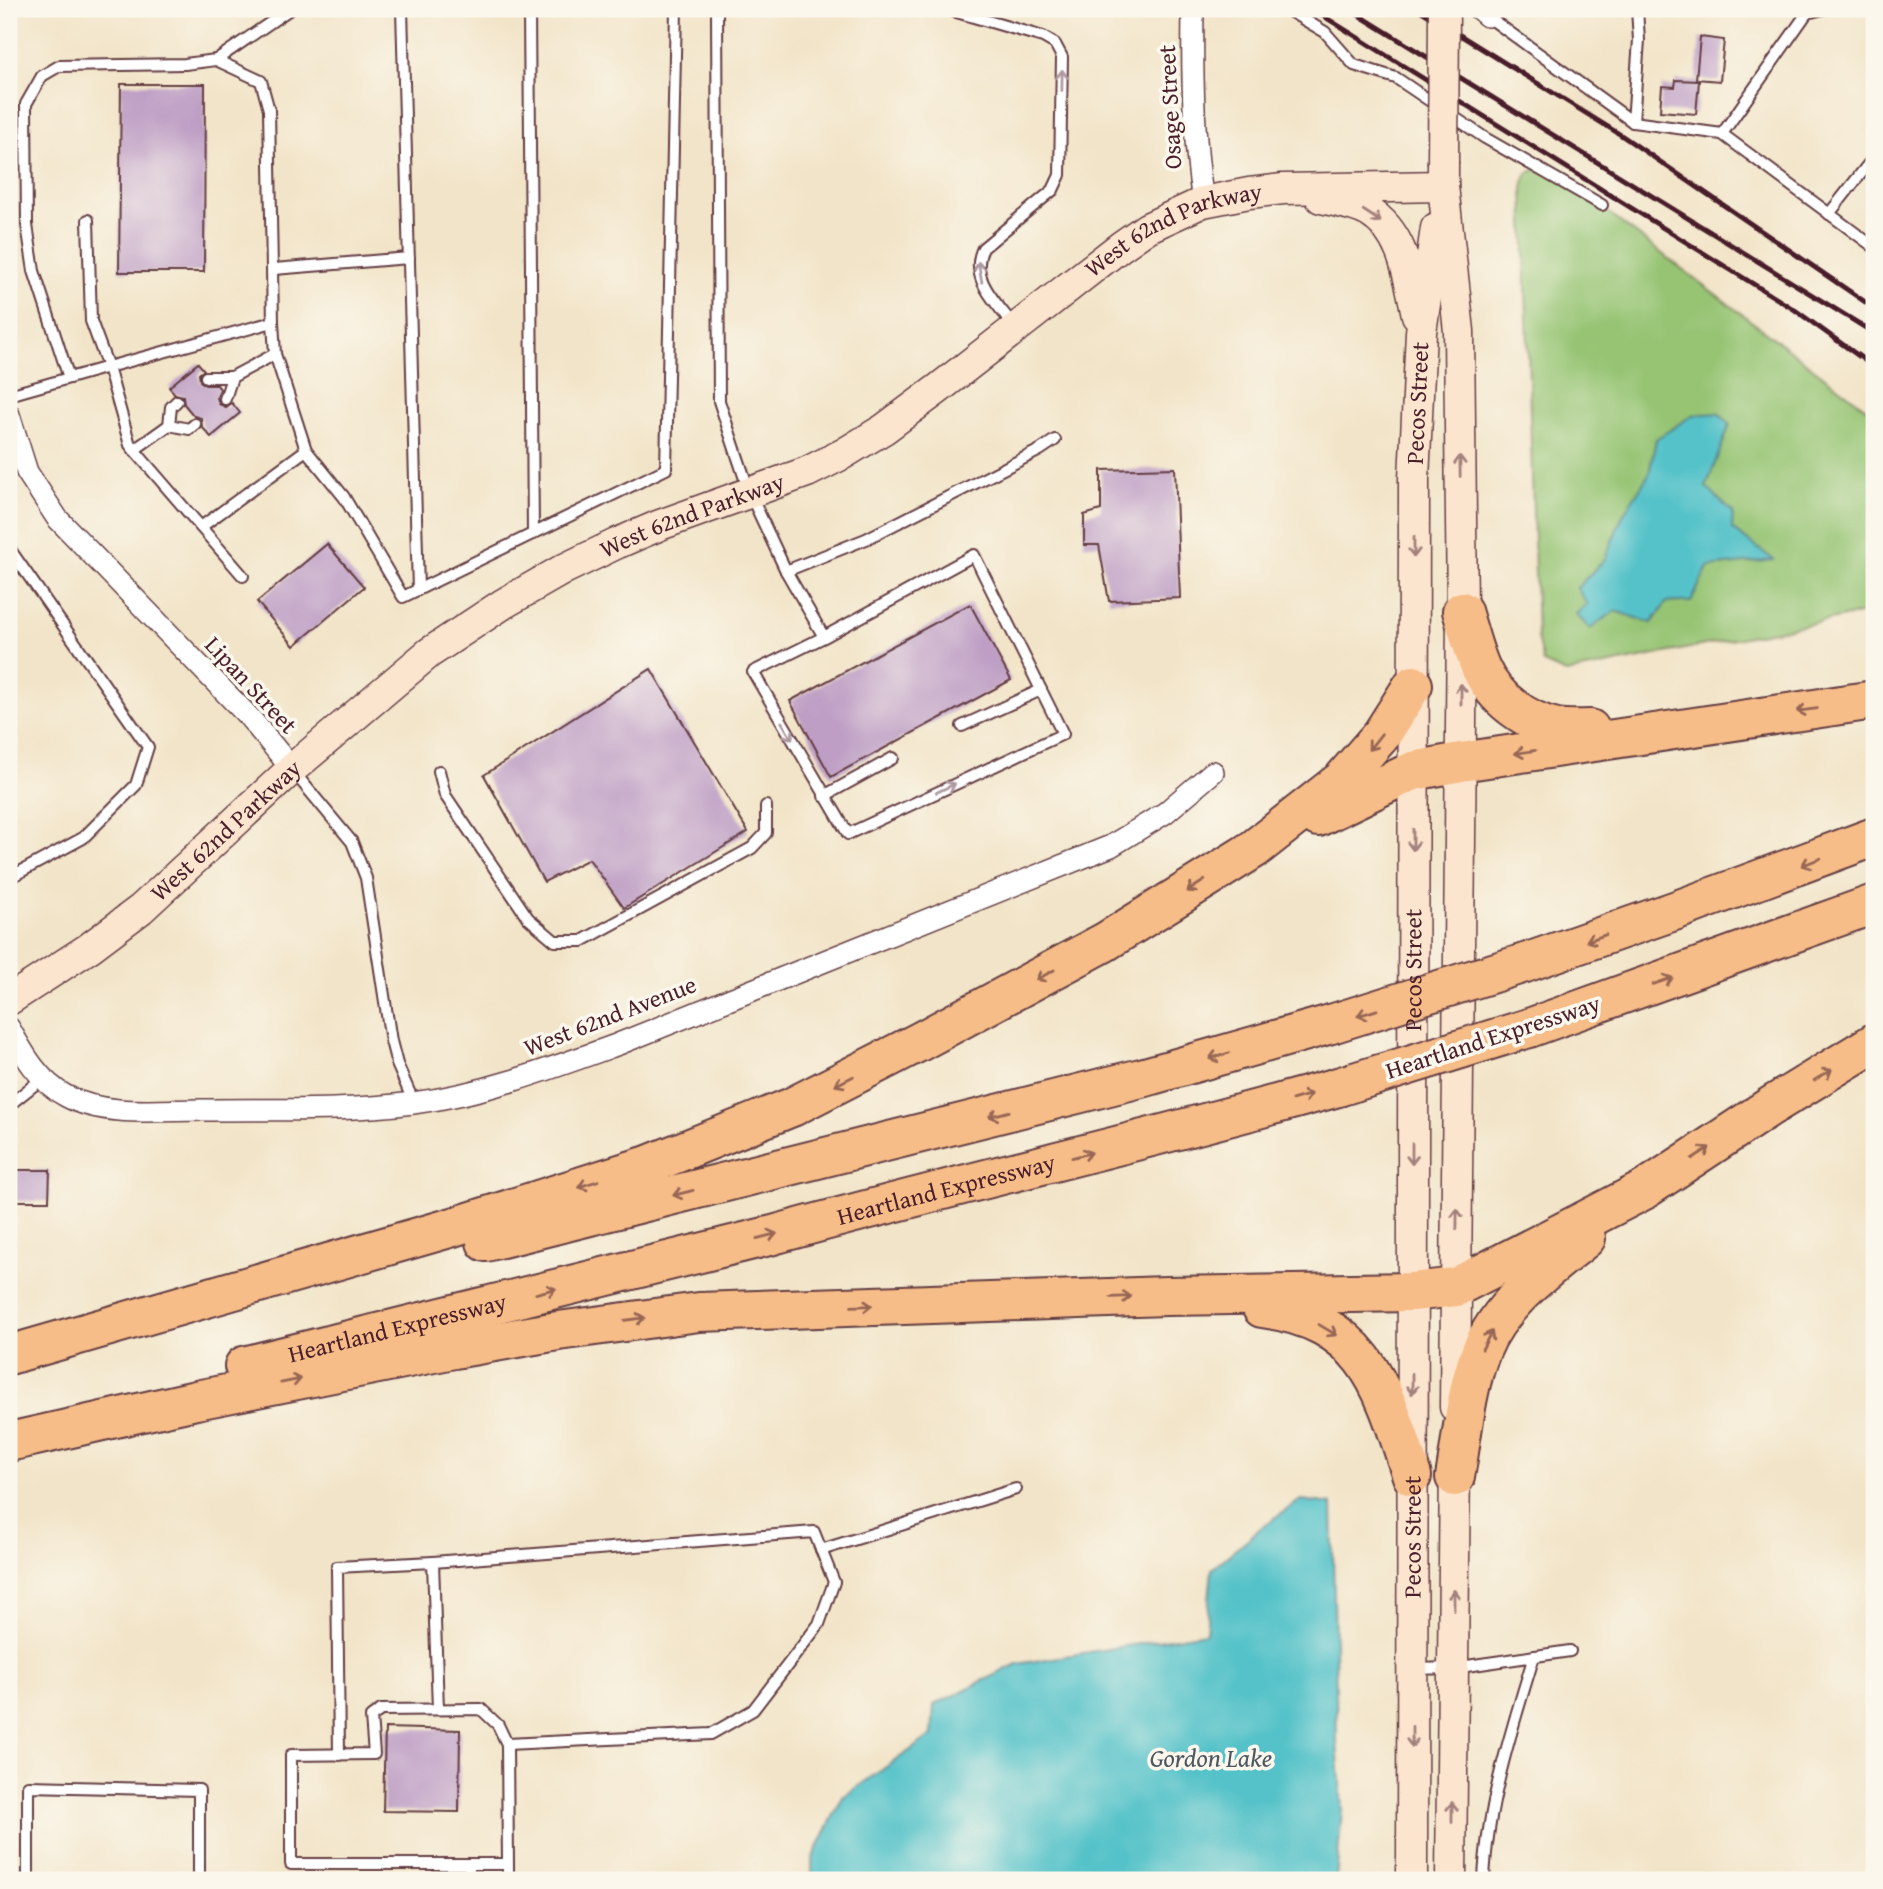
<svg xmlns="http://www.w3.org/2000/svg" width="1883" height="1889" viewBox="0 0 1883 1889" font-family="'Gentium Book Plus',serif">
	<rect width="100%" height="100%" fill="#fbf7ec"/>
	<filter id="ink" filterUnits="userSpaceOnUse"><feTurbulence type="fractalNoise" baseFrequency=".0143" numOctaves="2"/><feDisplacementMap in="SourceGraphic" scale="14" xChannelSelector="R" yChannelSelector="G"/><feConvolveMatrix kernelMatrix="1 2 1 2 8 2 1 2 1" color-interpolation-filters="sRGB"/></filter>
	<filter id="wash" filterUnits="userSpaceOnUse"><feTurbulence type="fractalNoise" baseFrequency=".00686" numOctaves="4" result="noise"/><feDisplacementMap in="SourceGraphic" scale="28" xChannelSelector="R" yChannelSelector="G"/><feGaussianBlur stdDeviation="1.57" result="paint"/><feColorMatrix in="noise" values="0 0 0 0 0 0 0 0 0 0 0 0 0 0 0 0 0 1.4 0 .05"/><feComposite in="paint" operator="in"/></filter>
	<g filter="url(#wash)">
		<rect width="100%" height="100%" fill="#f2e4c8"/>
		<!-- green -->
		<polygon fill="#96c473" stroke="#70724f" stroke-width="2" points="1537,169 1550,169 1874,414 1874,611 1566,673 1543,663 1537,637 1523,188 1526,174"/>
		<!-- water -->
		<g fill="#54c2c9" stroke="#4f707a" stroke-width="2">
			<polygon points="1718,413 1730,424 1706,487 1733,513 1732,529 1774,560 1708,567 1691,602 1667,602 1652,623 1615,611 1590,629 1576,614 1587,604 1577,588 1605,559 1623,515 1649,474 1656,439 1693,415"/>
			<polygon points="1301,1500 1332,1504 1337,1742 1342,1809 1336,1880 812,1880 812,1859 843,1797 932,1735 934,1705 1017,1664 1206,1633 1212,1569 1262,1527"/>
		</g>
		<g id="blocks">
			<!-- building -->
			<g fill="#be9ec5">
				<polygon points="1700,37 1724,40 1720,81 1696,79"/>
				<polygon points="1676,80 1699,81 1696,114 1660,111 1662,86 1675,87"/>
				<polygon points="121,84 205,84 204,272 119,272"/>
				<polygon points="198,363 204,370 199,374 200,381 205,385 217,385 220,389 217,397 219,404 226,407 232,403 240,413 211,437 202,427 201,418 194,416 184,404 183,396 175,394 169,387"/>
				<polygon points="1175,468 1180,598 1109,601 1099,545 1084,545 1084,515 1101,510 1101,470"/>
				<polygon points="327,544 364,587 294,646 257,602"/>
				<polygon points="970,604 1011,680 831,777 790,701"/>
				<polygon points="651,669 748,832 624,908 589,859 544,882 484,775"/>
				<polygon points="9,1170 50,1170 49,1201 9,1201"/>
				<polygon points="385,1728 460,1730 459,1812 383,1811"/>
			</g>
		</g>
	</g>
	<g filter="url(#ink)">
		<use href="#blocks" fill-opacity="0" stroke="#633d43" stroke-width="2"/>
		<g fill="none" stroke-linecap="round" stroke-linejoin="round">
			<!-- lane casing -->
			<g stroke="#633d43" stroke-width="14">
				<g id="lane">
					<polyline points="402,9 418,590"/>
					<polyline points="529,9 533,534"/>
					<polyline points="717,9 719,401 750,494 786,571 824,637 753,672 848,834 1063,734 974,555 824,637"/>
					<path d="M946 9 1043 37 1055 44 1062 57 1060 175 1053 190 983 248C968 278 997 303 1014 326"/>
					<polyline points="1286,9 1325,32 1354,65 1396,78 1485,138 1602,205"/>
					<polyline points="1637,9 1639,40 1633,122 1722,134"/>
					<polyline points="1823,9 1807,13 1722,134 1874,247"/>
					<polyline points="1487,16 1633,122"/>
					<polyline points="216,60 290,9"/>
					<polyline points="1829,214 1874,157"/>
					<polyline points="274,269 409,258"/>
					<polyline points="273,322 275,354 306,450"/>
					<polyline points="206,377 232,377 225,399"/>
					<polyline points="232,377 275,354"/>
					<polyline points="69,378 34,271 27,225 26,104 42,76 59,66 185,64 216,60 261,81 269,110 273,322 108,367 91,321 88,220"/>
					<polyline points="9,395 108,367 130,445 243,576"/>
					<polyline points="177,401 171,407 169,425 189,429 195,424"/>
					<polyline points="134,450 169,425"/>
					<polyline points="201,527 306,450 344,497 403,597 666,469 676,9"/>
					<polyline points="9,548 148,747 136,785 83,838 9,878"/>
					<polyline points="786,571 866,539 1040,450 1055,440"/>
					<polyline points="962,726 1041,690"/>
					<polyline points="293,771 352,842 366,878 391,1041 397,1064 414,1103"/>
					<polyline points="439,771 445,795 528,918 555,941 582,941 752,848 766,833 766,806"/>
					<polyline points="824,796 893,758"/>
					<polyline points="9,1105 43,1078"/>
					<polyline points="821,1550 1016,1489"/>
					<polyline points="1413,1669 1453,1668 1570,1651"/>
					<polyline points="438,1709 433,1562 814,1532 834,1582 819,1624 753,1710 711,1734 507,1744"/>
					<polyline points="339,1755 337,1567 433,1562"/>
					<polyline points="469,1864 469,1880"/>
					<polyline points="508,1864 291,1864 291,1755 374,1754 371,1717 381,1710 481,1709 498,1725 507,1744 508,1864 508,1880"/>
					<polyline points="28,1880 28,1786 199,1790 199,1880"/>
					<path d="M1484 1880C1487 1804 1512 1729 1534 1656"/>
				</g>
			</g>
			<!-- street casing -->
			<g stroke="#633d43" stroke-width="24">
				<g id="street">
					<path d="M1193 9C1192 74 1193 137 1203 202"/>
					<polyline points="1479,9 1487,16"/>
					<polyline points="9,415 27,472 57,518 250,718 292,769"/>
					<path d="M9 1028C23 1053 39 1082 66 1096 105 1117 159 1110 201 1110 272 1109 343 1112 413 1103 483 1094 550 1069 616 1045L1111 846 1165 813 1213 772"/>
				</g>
			</g>
			<!-- secondary casing -->
			<g stroke="#633d43" stroke-width="33">
				<g id="secondary">
					<polyline points="1443,164 1443,186 1459,331 1462,611 1455,1407"/>
					<path d="M1321 198C1337 202 1355 204 1369 212 1404 233 1409 279 1417 315"/>
					<path id="s1" d="M9 1000 89 948 141 909 292 769 429 653 503 604 564 569 618 543 660 525 807 472 843 454 884 429 938 389 1120 247 1147 228 1203 202 1249 193 1283 189 1443 186"/>
					<path id="s2" d="M1412 1880 1414 479 1421 332 1436 228"/>
					<polyline points="1451,1880 1455,1457"/>
				</g>
			</g>
			<!-- highway casing -->
			<g stroke="#633d43" stroke-width="42">
				<g id="highway">
					<path d="M1462 611C1468 630 1473 651 1481 669 1494 698 1526 722 1557 728 1567 730 1579 729 1590 729"/>
					<polyline points="1318,817 1413,771 1461,762 1874,700"/>
					<polyline points="1525,963 1677,910 1874,837"/>
					<polyline points="1529,1028 1874,904"/>
					<polyline points="486,1242 1145,1077 1331,1024"/>
					<path d="M1262 1308C1368 1322 1383 1388 1412 1476"/>
					<polyline points="9,1355 453,1227 648,1165 792,1107 919,1042 1105,942 1254,849 1342,780 1382,734 1413,685"/>
					<path id="s3" d="M244 1366 773 1235C961 1183 1151 1140 1338 1087"/>
					<polyline points="9,1442 196,1400 454,1349 558,1331 699,1312 1166,1296 1412,1292 1456,1287 1644,1190 1771,1106 1874,1043"/>
					<path d="M1455 1477C1462 1438 1466 1388 1481 1351 1501 1302 1546 1271 1586 1238"/>
				</g>
			</g>
			<!-- lane -->
			<use href="#lane" stroke="#fff" stroke-width="10"/>
			<!-- street -->
			<use href="#street" stroke="#fff" stroke-width="21"/>
			<!-- secondary -->
			<use href="#secondary" stroke="#fce5cf" stroke-width="30"/>
			<!-- highway -->
			<use href="#highway" stroke="#f7bd88" stroke-width="38"/>
			<!-- rail -->
			<g stroke="#4a1f2b" stroke-width="5">
				<polyline points="1312,9 1795,310 1874,367"/>
				<polyline points="1349,9 1874,333"/>
				<polyline points="1418,9 1621,135 1874,308"/>
			</g>
			<!-- secondary-bridge casing -->
			<g stroke="#633d43" stroke-width="33" stroke-linecap="butt">
				<polyline id="secondary-bridge" points="1443,164 1444,9"/>
			</g>
			<!-- highway-bridge casing -->
			<g stroke="#633d43" stroke-width="42" stroke-linecap="butt">
				<g id="highway-bridge">
					<polyline points="1331,1024 1525,963"/>
					<polyline points="1338,1087 1529,1028"/>
				</g>
			</g>
			<!-- secondary-bridge -->
			<use href="#secondary-bridge" stroke="#fce5cf" stroke-width="30"/>
			<!-- highway-bridge -->
			<use href="#highway-bridge" stroke="#f7bd88" stroke-width="38"/>
		</g>
		<!-- one-way arrows -->
		<defs><path id="oneway-shaft" d="M-6 0H5M1.5-3L5.5 0L1.5 3" fill="none" stroke-width="1.6" stroke-linecap="round" stroke-linejoin="round" transform="scale(1.75)"/></defs>
		<g stroke="#ae9aa0">
			<use href="#oneway-shaft" transform="translate(1062 80) rotate(-89)"/>
			<use href="#oneway-shaft" transform="translate(980 272) rotate(-100)"/>
			<use href="#oneway-shaft" transform="translate(787 731) rotate(60)"/>
			<use href="#oneway-shaft" transform="translate(946 788) rotate(-25)"/>
		</g>
		<g stroke="#a3827d">
			<use href="#oneway-shaft" transform="translate(1372 216) rotate(33)"/>
			<use href="#oneway-shaft" transform="translate(1460 466) rotate(-91)"/>
			<use href="#oneway-shaft" transform="translate(1414 547) rotate(90)"/>
			<use href="#oneway-shaft" transform="translate(1461 694) rotate(-90)"/>
			<use href="#oneway-shaft" transform="translate(1413 840) rotate(90)"/>
			<use href="#oneway-shaft" transform="translate(1412 1154) rotate(90)"/>
			<use href="#oneway-shaft" transform="translate(1457 1219) rotate(-89)"/>
			<use href="#oneway-shaft" transform="translate(1412 1384) rotate(90)"/>
			<use href="#oneway-shaft" transform="translate(1454 1600) rotate(-90)"/>
			<use href="#oneway-shaft" transform="translate(1412 1737) rotate(90)"/>
			<use href="#oneway-shaft" transform="translate(1452 1812) rotate(-90)"/>
		</g>
		<g stroke="#986655">
			<use href="#oneway-shaft" transform="translate(1807 710) rotate(172)"/>
			<use href="#oneway-shaft" transform="translate(1375 742) rotate(128)"/>
			<use href="#oneway-shaft" transform="translate(1525 752) rotate(171)"/>
			<use href="#oneway-shaft" transform="translate(1811 862) rotate(159)"/>
			<use href="#oneway-shaft" transform="translate(1196 886) rotate(147)"/>
			<use href="#oneway-shaft" transform="translate(1596 938) rotate(161)"/>
			<use href="#oneway-shaft" transform="translate(1045 975) rotate(151)"/>
			<use href="#oneway-shaft" transform="translate(1663 981) rotate(-19)"/>
			<use href="#oneway-shaft" transform="translate(1367 1013) rotate(163)"/>
			<use href="#oneway-shaft" transform="translate(1219 1056) rotate(164)"/>
			<use href="#oneway-shaft" transform="translate(1823 1075) rotate(-31)"/>
			<use href="#oneway-shaft" transform="translate(844 1081) rotate(153)"/>
			<use href="#oneway-shaft" transform="translate(1302 1097) rotate(-16)"/>
			<use href="#oneway-shaft" transform="translate(999 1114) rotate(166)"/>
			<use href="#oneway-shaft" transform="translate(1701 1153) rotate(-33)"/>
			<use href="#oneway-shaft" transform="translate(1082 1155) rotate(-14)"/>
			<use href="#oneway-shaft" transform="translate(588 1184) rotate(162)"/>
			<use href="#oneway-shaft" transform="translate(683 1193) rotate(166)"/>
			<use href="#oneway-shaft" transform="translate(767 1236) rotate(-14)"/>
			<use href="#oneway-shaft" transform="translate(546 1291) rotate(-14)"/>
			<use href="#oneway-shaft" transform="translate(1121 1297) rotate(-2)"/>
			<use href="#oneway-shaft" transform="translate(862 1306) rotate(-2)"/>
			<use href="#oneway-shaft" transform="translate(635 1319) rotate(-7)"/>
			<use href="#oneway-shaft" transform="translate(1328 1330) rotate(31)"/>
			<use href="#oneway-shaft" transform="translate(1487 1340) rotate(-62)"/>
			<use href="#oneway-shaft" transform="translate(291 1381) rotate(-11)"/>
		</g>
	</g>
	<g text-anchor="middle" stroke-width="7" stroke-linejoin="round" paint-order="stroke">
		<!-- street labels -->
		<g font-size="24" fill="#4a1f2b" stroke="#fbf7ec">
			<text transform="translate(1170 107) rotate(-93)" y="8">Osage Street</text>
			<text dy="8" stroke="none"><textPath href="#s1" startOffset="1410">West 62nd Parkway</textPath></text>
			<text dy="8" stroke="none"><textPath href="#s2" startOffset="1477">Pecos Street</textPath></text>
			<text dy="8" stroke="none"><textPath href="#s1" startOffset="844">West 62nd Parkway</textPath></text>
			<text transform="translate(251 685) rotate(47)" y="8">Lipan Street</text>
			<text dy="8" stroke="none"><textPath href="#s1" startOffset="276">West 62nd Parkway</textPath></text>
			<text dy="8" stroke="none"><textPath href="#s2" startOffset="910">Pecos Street</textPath></text>
			<text transform="translate(610 1016) rotate(-21)" y="8">West 62nd Avenue</text>
			<text transform="translate(1493 1037) rotate(-18)" y="8">Heartland Expressway</text>
			<text dy="8" stroke="none"><textPath href="#s3" startOffset="724">Heartland Expressway</textPath></text>
			<text dy="8" stroke="none"><textPath href="#s3" startOffset="158">Heartland Expressway</textPath></text>
			<text dy="8" stroke="none"><textPath href="#s2" startOffset="343">Pecos Street</textPath></text>
		</g>
		<!-- water labels -->
		<g font-size="26" font-style="italic" fill="#4e5862" stroke="#fbf7ec">
			<text x="1211" y="1767">Gordon Lake</text>
		</g>
	</g>
	<!-- margin -->
	<rect width="1883" height="1889" fill="none" stroke="#fbf7ec" stroke-width="35"/>
</svg>
